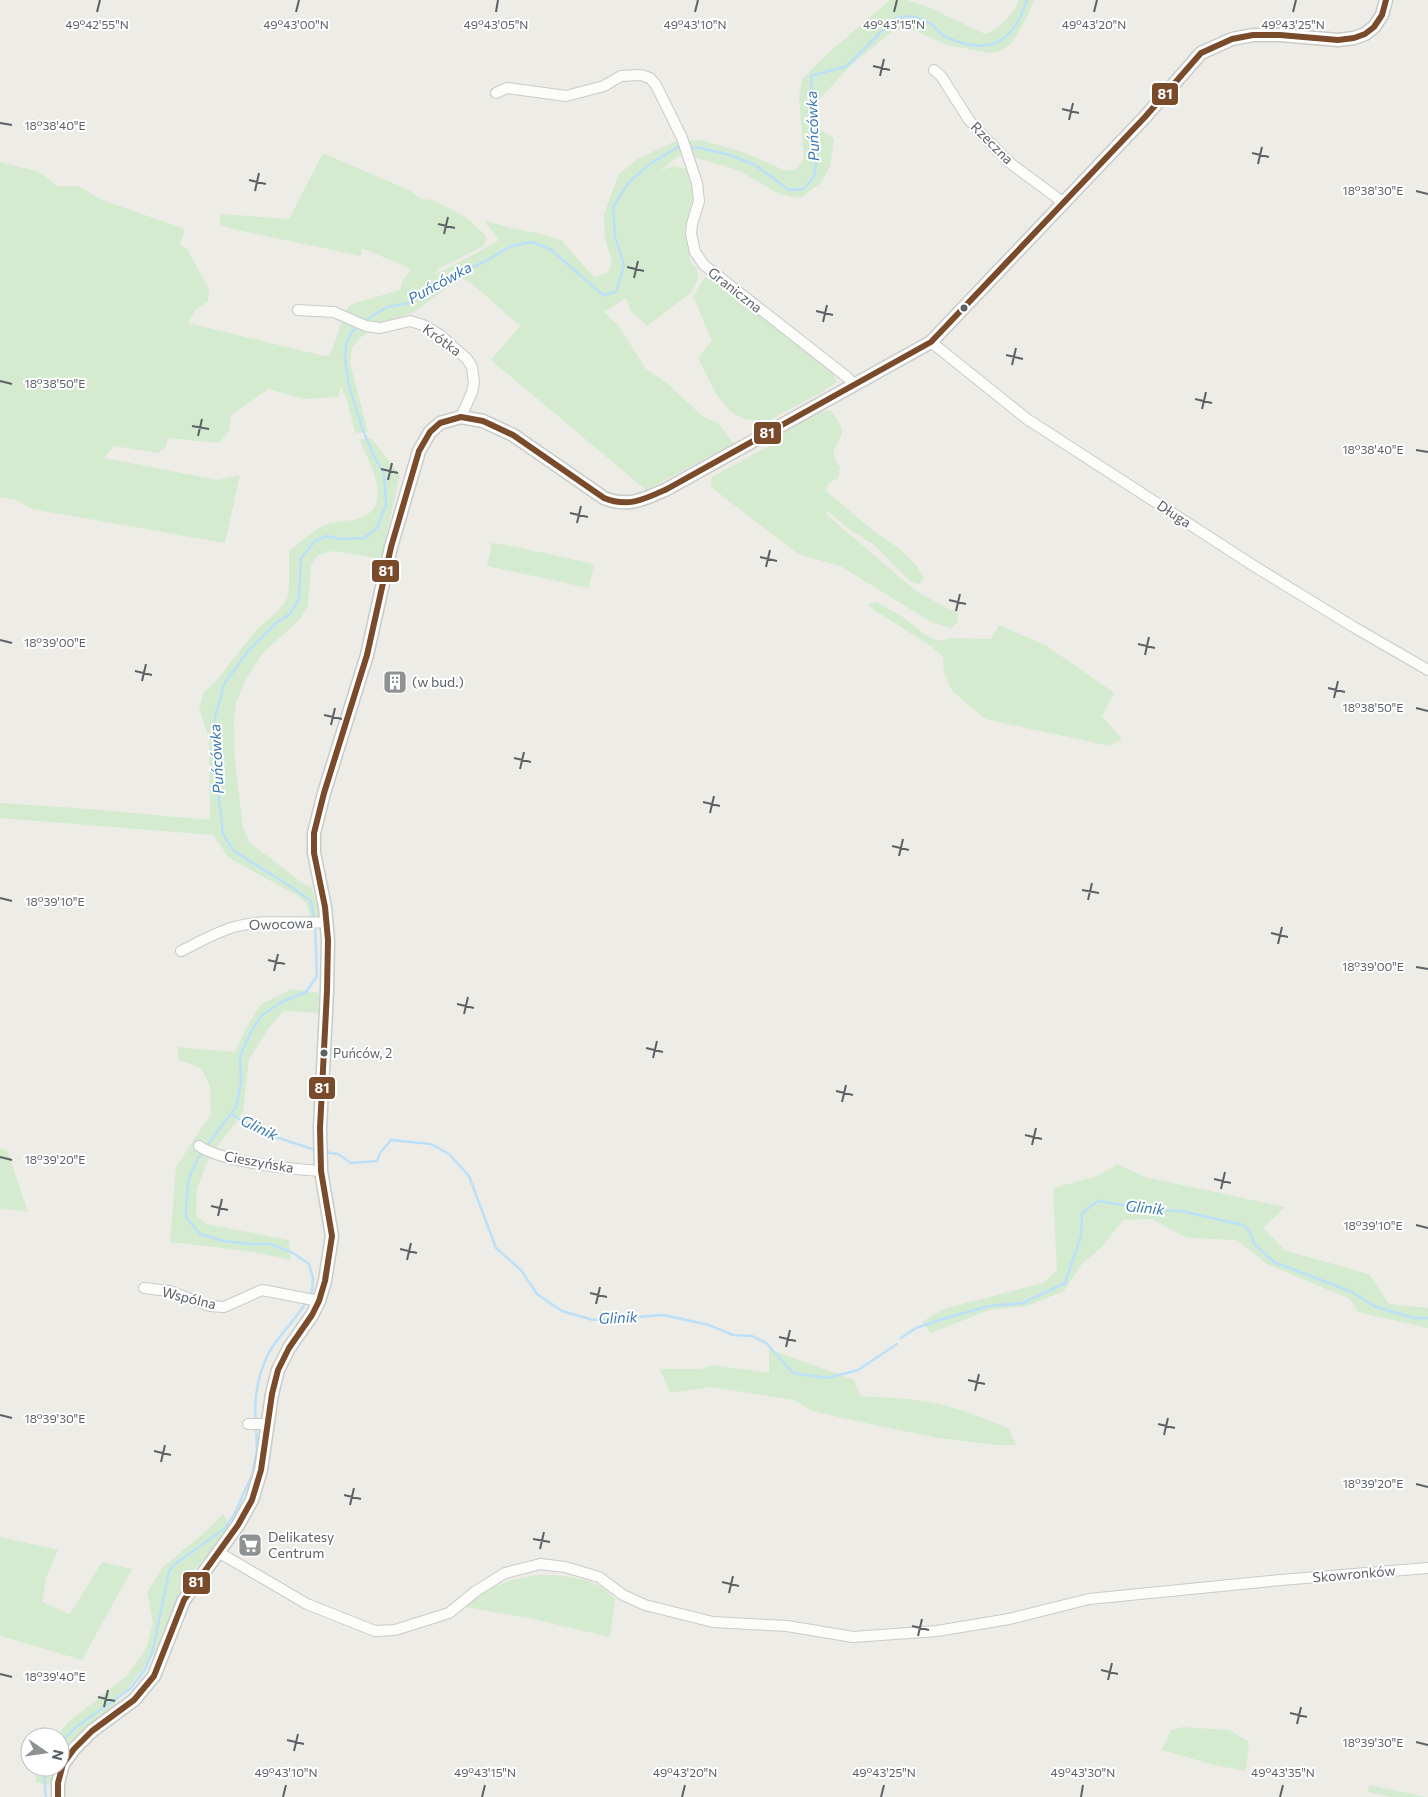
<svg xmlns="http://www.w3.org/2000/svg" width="1428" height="1797" viewBox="0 0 1428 1797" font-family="Commissioner,sans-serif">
	<rect width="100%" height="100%" fill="#edece7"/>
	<!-- green -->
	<g fill="#d4ebd0">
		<path d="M890 0H907L926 6 985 34C1001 27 1012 16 1019 0H1034L1028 15 1011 44 1001 51 990 53 947 45 907 27 893 31 852 64 816 103 821 130 834 139 830 166 822 182 800 198 779 194 738 170 697 158 678 156 660 171 673 166 684 168 691 176 694 195 685 228 691 263 697 269 698 279 691 293 647 326 631 311 626 298 604 312 618 325 646 369 668 384 702 416 718 423 734 444 646 490 491 360 520 326 470 282 460 278 414 312 386 322 362 336 352 348 350 363 368 432 355 433 347 400 340 386 339 397 304 399 268 389 231 415 229 431 219 443 168 438 165 448 158 453 114 446 104 458 218 480 240 475 225 543 32 509 16 500 0 497V162L40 172 57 186H78L102 200 185 229 180 245 187 249 209 289 208 301 195 310 188 323 324 356 330 355 346 310 352 304 400 290 403 280 411 269 362 248 361 256 237 230 220 225V214L289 219 323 153 409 190 421 199 433 200 467 218 485 235 487 240 482 247 438 269 434 275 480 251 499 240 484 220 507 227 541 234 561 240 594 277 608 272 612 262 605 238 604 215 618 175 636 160 673 142 701 140 743 152 784 170 794 171 804 159 799 96 802 79 826 55Z"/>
		<polygon points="705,277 728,287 834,373 836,382 822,392 766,422 744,419 731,412 716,394 698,358 712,341 693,296"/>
		<path d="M830 410C834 415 839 421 841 427 846 445 823 444 840 467L838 478 829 483 826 491 876 533 899 548 916 565 924 578 919 584 911 582 873 544 850 530 827 511 826 514 916 591 947 608 957 611 958 621 952 628 933 623 840 566 798 554 711 487 712 477 764 449 779 439 782 433 818 413Z"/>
		<path d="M359 439H372L400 475 381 559 334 551 318 555 311 565 308 606 299 620 262 654 245 681 236 703 234 723 235 762 243 827 250 843 305 885 311 886 320 916 311 918 306 903 298 896 229 858 213 835 0 818V803L90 809 210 820 209 739 199 708 204 692 217 680 257 629 278 611 287 599 289 589V551C299 543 315 529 327 524 340 520 356 522 368 514 391 498 367 458 359 439Z"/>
		<polygon points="492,543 502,544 594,564 589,588 487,566"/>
		<polygon points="876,602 900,615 930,638 943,641 947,638 991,639 999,625 1047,646 1114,693 1102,716 1122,739 1110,746 985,719 952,691 944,673 943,657 931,646 874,610 868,604"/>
		<path d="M292 989 319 993 318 1013 284 1011 270 1026 249 1059 243 1112 209 1158 197 1188 196 1215 206 1224 289 1240 291 1260C252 1250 211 1247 170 1242L176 1167 211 1114 210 1086 201 1068 179 1060 177 1047 235 1052 245 1030 261 1004Z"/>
		<polygon points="0,1148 7,1150 28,1212 0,1208"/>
		<polygon points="1117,1164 1145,1177 1285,1207 1263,1228 1286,1251 1369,1274 1389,1304 1428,1308 1428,1328 1358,1312 1350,1299 1267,1264 1237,1240 1187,1238 1152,1219 1123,1220 1103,1246 1082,1264 1064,1291 1027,1306 989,1310 931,1333 922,1322 943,1309 1043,1283 1057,1270 1053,1188 1098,1176"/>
		<path d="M769 1349 854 1380 860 1396C886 1398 913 1398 938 1404 962 1409 985 1419 1008 1428L1016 1445H996L939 1438 874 1425 812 1411 794 1400 710 1387 670 1393 660 1369H700L713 1365 769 1373Z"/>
		<polygon points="223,1514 230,1526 217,1546 189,1575 157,1651 115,1704 60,1761 60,1737 57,1737 68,1722 127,1676 147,1647 153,1622 147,1592 163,1567 205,1532"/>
		<polygon points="0,1537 58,1550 46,1578 42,1602 70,1614 102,1562 132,1569 82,1660 0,1636"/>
		<path d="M537 1575C557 1575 581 1576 599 1586 605 1589 610 1595 615 1599L610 1637 529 1618 465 1607 486 1590 515 1579Z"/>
		<polygon points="1183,1727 1229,1730 1249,1742 1246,1771 1214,1765 1162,1750 1171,1730"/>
		<polygon points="38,1767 58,1767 54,1786 35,1782"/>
		<polygon points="1369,1785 1426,1797 1391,1797 1368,1792"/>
	</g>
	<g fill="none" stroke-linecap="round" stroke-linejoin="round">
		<!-- stream -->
		<g stroke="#bbe0f8" stroke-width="2.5">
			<path d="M688 147 700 148 730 155 755 165 789 190 804 189 814 176 817 157 811 76 847 66 893 20C907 13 920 17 933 25 936 28 938 31 941 34 948 39 958 42 966 44 1002 52 1016 31 1027 0"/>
			<polyline points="363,322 387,307 410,303 429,287 486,261 511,246 532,242 550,249 603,295 616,292 624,265 615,237 613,207 628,183 650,164 678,147 683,147"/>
			<polyline points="314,920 311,901 293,888 234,851 223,834 215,765 215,718 224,684 248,651 276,623 290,614 299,599 301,558 315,541 327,536 341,539 364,538 377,528 386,505 384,474 374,456 362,428 349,385 345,359 346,344 351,333 359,325"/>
			<polyline points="231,1114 264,1133 315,1150"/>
			<polyline points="206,1147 236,1107 241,1082 240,1056 251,1032 262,1015 282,1002 306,992 317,976 315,926"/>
			<path d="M203 1151C187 1173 186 1191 186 1217L200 1234 224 1241 249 1244H270L293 1253 309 1264 313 1278 312 1291 308 1297"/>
			<polyline points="324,1152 338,1154 351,1163 377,1161 380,1153 391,1140 431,1144 449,1154 469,1176 496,1248 521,1270 537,1294 562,1311 593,1320 664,1315 709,1325 733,1335 752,1336 766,1343 793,1373 827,1378 858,1370 897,1344"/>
			<polyline points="901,1338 916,1328 946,1318 989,1306 1023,1303 1065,1283 1081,1236 1082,1213 1098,1201 1154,1210 1181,1211 1243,1225 1250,1232 1255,1245 1274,1262 1352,1292 1376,1307 1414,1318 1428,1318"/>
			<path d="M256 1422C253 1398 259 1367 273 1346 283 1331 297 1318 306 1302"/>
			<polyline points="60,1743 76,1727 131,1688 146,1668 153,1649 169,1571 175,1564 224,1529 234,1515 252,1475 257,1450 256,1428"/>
			<polyline points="46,1797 44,1775 47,1767"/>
		</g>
		<!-- minor casing -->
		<g stroke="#cacac9" stroke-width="12">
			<g id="minor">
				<polyline points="934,70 941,76 969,120 989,142 1010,163 1064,203"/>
				<polyline points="496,93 507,88 566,96 604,86 621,76 641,75 650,78 656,85 682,138 697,183 699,201 692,224 691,234 695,252 704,265 847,377 854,385"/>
				<polyline points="298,310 334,312 366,326 380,328 410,321 423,325 440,335 467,359 472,367 474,383 472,392 461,417"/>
				<polyline points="931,342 1027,419 1254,566 1352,626 1428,670"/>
				<path d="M181 951C200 942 217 931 238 926 267 919 297 924 327 922"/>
				<path d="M199 1146C222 1162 291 1169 321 1171"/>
				<polyline points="144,1288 169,1291 210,1306 224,1307 262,1290 319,1301"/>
				<polyline points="248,1424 267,1424"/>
				<polyline points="218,1552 307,1604 375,1631 395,1630 449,1613 476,1591 505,1573 540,1564 565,1567 599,1577 623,1595 645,1605 713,1622 787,1626 853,1637 937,1631 1009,1619 1089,1599 1281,1580 1428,1568"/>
			</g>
		</g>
		<!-- tertiary casing -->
		<g stroke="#cacac9" stroke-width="15">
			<path id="tertiary" d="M58 1797V1783L63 1764 74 1749 92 1731 134 1700 154 1676 184 1600 238 1525 252 1500 261 1470 272 1394 278 1370 289 1348 312 1315 319 1301 325 1281 332 1236 321 1171 320 1128 327 991 328 940 325 907 314 853V833L324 793 367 655 391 547 419 451 430 432 440 423 461 417 483 421 513 435 604 498C628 508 645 499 667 489L931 342 1145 117 1201 53 1232 39 1253 35H1280L1338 40 1354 38 1365 34 1374 27 1382 15 1386 0"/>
		</g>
		<!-- minor -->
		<use href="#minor" stroke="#fcfcfb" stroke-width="10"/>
		<!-- tertiary -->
		<use href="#tertiary" stroke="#fcfcfb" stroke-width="12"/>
		<!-- bus-1 casing -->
		<g stroke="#fff" stroke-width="10">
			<path id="bus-1" d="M58 1797V1783L63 1764 74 1749 92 1731 134 1700 154 1676 184 1600 238 1525 252 1500 261 1470 272 1394 278 1370 289 1348 312 1315 319 1301 325 1281 332 1236 321 1171 320 1128 327 991 328 940 325 907 314 853V833L324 793 367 655 391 547 419 451 430 432 440 423 461 417 483 421 513 435 604 498C628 508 645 499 667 489L931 342 1145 117 1201 53 1232 39 1253 35H1280L1338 40 1354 38 1365 34 1374 27 1382 15 1386 0"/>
		</g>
		<!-- bus-1 -->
		<use href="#bus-1" stroke="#7a4b2a" stroke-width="6"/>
	</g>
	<!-- ticks -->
	<path fill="none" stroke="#5c6166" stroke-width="2" d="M97 12 100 0M296 12 299 0M496 12 498 0M695 12 698 0M894 12 897 0M1094 12 1097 0M1293 12 1296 0M873 66 890 70M880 76 884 59M1062 109 1079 113M1069 120 1073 103M0 123 12 125M1252 153 1269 157M1258 164 1262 147M249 180 266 184M255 191 259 173M1416 191 1428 194M438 224 455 228M444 234 448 217M627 267 644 271M634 278 638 261M816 311 833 315M823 322 827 305M1006 355 1023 359M1012 365 1016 348M0 381 12 384M1195 399 1212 403M1202 409 1206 392M192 426 209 429M198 436 202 419M1416 450 1428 452M381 469 398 473M388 480 392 463M570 513 588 517M577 523 581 506M760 557 777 561M766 567 770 550M949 600 966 604M956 611 960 594M0 640 12 643M1138 644 1155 648M1145 655 1149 637M135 671 152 675M142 681 146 664M1328 688 1345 692M1334 698 1338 681M1416 708 1428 711M324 715 342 719M331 725 335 708M514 758 531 762M520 769 524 752M703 802 720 806M710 813 714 796M892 846 909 850M899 856 903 839M1082 890 1099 893M0 898 12 901M1088 900 1092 883M1271 933 1288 937M1278 944 1282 927M268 960 285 964M1416 967 1428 969M274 971 278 954M457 1004 474 1008M464 1014 468 997M646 1048 663 1052M653 1058 657 1041M836 1091 853 1095M842 1102 846 1085M1025 1135 1042 1139M1032 1145 1036 1128M0 1157 12 1160M1214 1179 1231 1183M1221 1189 1225 1172M211 1206 228 1210M218 1216 222 1199M1416 1225 1428 1228M400 1249 417 1253M407 1260 411 1243M590 1293 607 1297M596 1304 600 1287M779 1337 796 1341M786 1347 790 1330M968 1380 985 1384M975 1391 979 1374M0 1415 12 1418M1158 1424 1175 1428M1164 1435 1168 1418M154 1451 171 1455M161 1462 165 1445M1416 1484 1428 1487M344 1495 361 1499M350 1505 354 1488M533 1539 550 1542M540 1549 544 1532M722 1582 739 1586M729 1593 733 1576M912 1626 929 1630M918 1636 922 1619M1101 1670 1118 1674M0 1674 12 1677M1108 1680 1112 1663M98 1697 115 1701M104 1707 108 1690M1290 1713 1307 1717M1297 1724 1301 1707M287 1740 304 1744M1416 1742 1428 1745M294 1751 298 1734M283 1797 286 1785M482 1797 485 1785M682 1797 685 1785M881 1797 884 1785M1081 1797 1083 1785M1280 1797 1283 1785"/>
	<!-- icons -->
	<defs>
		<g id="building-square" transform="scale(1.25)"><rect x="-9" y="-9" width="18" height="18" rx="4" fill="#8f9293" stroke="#fff"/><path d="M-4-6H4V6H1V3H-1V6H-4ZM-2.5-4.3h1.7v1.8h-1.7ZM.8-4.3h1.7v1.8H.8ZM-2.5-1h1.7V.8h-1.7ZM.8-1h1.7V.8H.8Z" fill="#fff"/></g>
		<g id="supermarket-square" transform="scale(1.25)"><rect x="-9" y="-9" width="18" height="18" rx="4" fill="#8f9293" stroke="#fff"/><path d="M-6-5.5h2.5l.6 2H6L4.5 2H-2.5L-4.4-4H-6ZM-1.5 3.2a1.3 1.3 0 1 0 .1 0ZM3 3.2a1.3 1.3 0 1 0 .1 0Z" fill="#fff"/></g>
	</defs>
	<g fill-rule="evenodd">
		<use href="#building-square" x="395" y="682"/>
		<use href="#supermarket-square" x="250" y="1545"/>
	</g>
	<!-- markers -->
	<g fill="#5c6166" stroke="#fff" stroke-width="2">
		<circle cx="964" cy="308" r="4.5"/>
		<circle cx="324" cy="1053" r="4.5"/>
	</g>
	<g text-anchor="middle" stroke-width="4" stroke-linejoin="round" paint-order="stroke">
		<!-- bus labels -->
		<g font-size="13" fill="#5c6166" stroke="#fff" text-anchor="start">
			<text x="333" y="1058">Puńców, 2</text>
		</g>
		<!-- street labels -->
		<g font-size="14" fill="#5c6166" stroke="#fff">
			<text transform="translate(992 143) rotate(45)" y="5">Rzeczna</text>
			<text transform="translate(735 290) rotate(38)" y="5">Graniczna</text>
			<text transform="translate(442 340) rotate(36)" y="5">Krótka</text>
			<text transform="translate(1174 514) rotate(33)" y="5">Długa</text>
			<text transform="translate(281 924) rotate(-2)" y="5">Owocowa</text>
			<text transform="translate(259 1162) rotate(10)" y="5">Cieszyńska</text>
			<text transform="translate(189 1298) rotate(14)" y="5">Wspólna</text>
			<text transform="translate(1354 1574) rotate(-5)" y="5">Skowronków</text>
		</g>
		<!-- poi labels -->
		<g font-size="14" fill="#5c6166" stroke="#fff" text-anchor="start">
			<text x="412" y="687">(w bud.)</text>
			<text x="268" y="1542">Delikatesy<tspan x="268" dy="16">Centrum</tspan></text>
		</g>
		<!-- water labels -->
		<g font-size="15" font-style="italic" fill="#3577b2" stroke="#fff">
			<text transform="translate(813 126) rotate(-92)" y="5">Puńcówka</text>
			<text transform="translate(440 283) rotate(-29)" y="5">Puńcówka</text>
			<text transform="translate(217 759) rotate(-93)" y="5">Puńcówka</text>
			<text transform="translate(259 1128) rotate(26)" y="5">Glinik</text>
			<text transform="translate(1145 1208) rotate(6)" y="5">Glinik</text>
			<text transform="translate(618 1318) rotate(-3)" y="5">Glinik</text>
		</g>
	</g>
	<g font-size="12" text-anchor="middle" fill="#5c6166" stroke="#fff" stroke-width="4" stroke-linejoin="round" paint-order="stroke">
		<text x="97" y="29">49°42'55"N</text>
		<text x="296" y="29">49°43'00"N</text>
		<text x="496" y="29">49°43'05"N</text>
		<text x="695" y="29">49°43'10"N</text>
		<text x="894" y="29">49°43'15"N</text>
		<text x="1094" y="29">49°43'20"N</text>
		<text x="1293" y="29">49°43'25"N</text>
		<text x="55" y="130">18°38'40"E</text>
		<text x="1373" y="195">18°38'30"E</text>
		<text x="55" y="388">18°38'50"E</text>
		<text x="1373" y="454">18°38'40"E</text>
		<text x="55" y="647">18°39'00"E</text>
		<text x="1373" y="712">18°38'50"E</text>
		<text x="55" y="906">18°39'10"E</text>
		<text x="1373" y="971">18°39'00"E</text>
		<text x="55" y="1164">18°39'20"E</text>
		<text x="1373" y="1230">18°39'10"E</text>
		<text x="55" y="1423">18°39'30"E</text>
		<text x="1373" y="1488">18°39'20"E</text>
		<text x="55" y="1681">18°39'40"E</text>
		<text x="1373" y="1747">18°39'30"E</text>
		<text x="286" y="1777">49°43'10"N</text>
		<text x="485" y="1777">49°43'15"N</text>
		<text x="685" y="1777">49°43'20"N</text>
		<text x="884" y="1777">49°43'25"N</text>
		<text x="1083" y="1777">49°43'30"N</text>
		<text x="1283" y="1777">49°43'35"N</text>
	</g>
	<g stroke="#fff" stroke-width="2">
		<rect x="1151" y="82" width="28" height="24" rx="5" fill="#7a4b2a"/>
		<rect x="753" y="421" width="29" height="24" rx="5" fill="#7a4b2a"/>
		<rect x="371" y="559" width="29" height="24" rx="5" fill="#7a4b2a"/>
		<rect x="308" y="1076" width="28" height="24" rx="5" fill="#7a4b2a"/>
		<rect x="182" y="1571" width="29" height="24" rx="5" fill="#7a4b2a"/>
	</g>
	<g font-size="14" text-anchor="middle" font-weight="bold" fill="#fff">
		<text x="1165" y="99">81</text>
		<text x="767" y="438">81</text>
		<text x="386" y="576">81</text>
		<text x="322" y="1093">81</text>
		<text x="196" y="1587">81</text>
	</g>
	<!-- north arrow -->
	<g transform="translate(45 1752) rotate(103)"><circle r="24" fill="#ffffff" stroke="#bec0c2"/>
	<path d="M0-4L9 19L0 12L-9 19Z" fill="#8f9293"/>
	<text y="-8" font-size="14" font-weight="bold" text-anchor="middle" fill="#5c6166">N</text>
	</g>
</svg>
